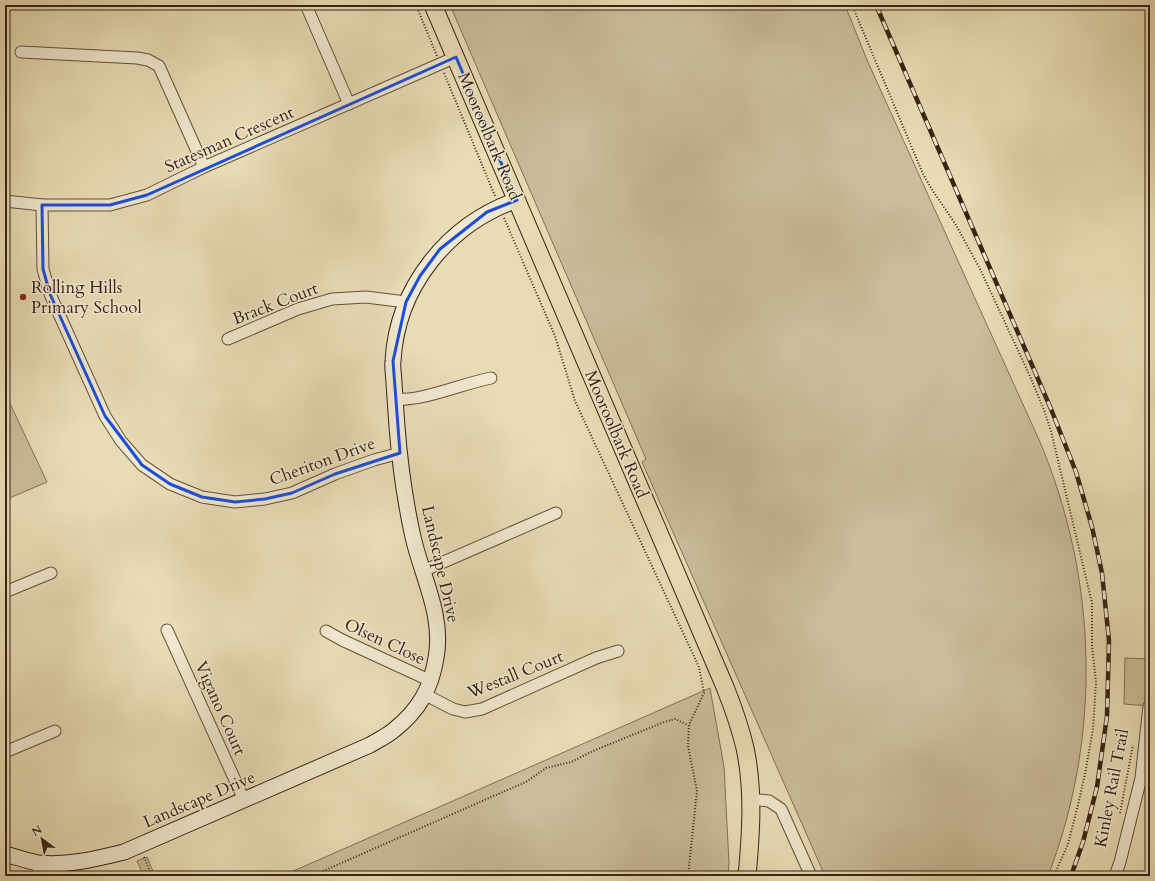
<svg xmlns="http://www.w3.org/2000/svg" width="1155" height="881" viewBox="0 0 1155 881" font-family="Cardo,serif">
	<rect width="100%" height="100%" fill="#e8dcb5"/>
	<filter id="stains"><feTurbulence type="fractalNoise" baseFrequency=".005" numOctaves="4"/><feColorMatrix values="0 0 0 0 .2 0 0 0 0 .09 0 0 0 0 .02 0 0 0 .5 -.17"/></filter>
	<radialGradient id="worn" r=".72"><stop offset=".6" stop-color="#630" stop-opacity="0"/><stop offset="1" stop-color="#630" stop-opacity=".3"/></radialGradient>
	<!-- green -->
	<g fill="#cabd9a" stroke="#807057">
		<path d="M450 5H845L867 60 1040 442C1098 580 1102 736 1048 876H825L642 462 646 459Z"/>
		<polygon points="5,393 47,482 5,500"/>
		<polygon points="1125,658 1150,659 1150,706 1124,704"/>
		<polygon points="710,688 724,767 729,863 728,876 282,876"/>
		<polygon points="147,857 155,876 144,876 137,861"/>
	</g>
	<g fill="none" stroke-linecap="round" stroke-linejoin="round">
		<!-- street casing -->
		<g stroke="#63513c" stroke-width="13">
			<g id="street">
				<polyline points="306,5 349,104"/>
				<polyline points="21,52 137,58 148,60 159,66 204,167"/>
				<polyline points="5,201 42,205 110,205 147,195 204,167 456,57"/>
				<polyline points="42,205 43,269 50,294 105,416 121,441 142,465 170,484 202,497 235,502 265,499 292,493 335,474 374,460 400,453"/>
				<polyline points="228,339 298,309 332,299 366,297 406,302"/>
				<path d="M395 400C404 399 412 399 421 397 445 392 467 383 491 378"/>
				<polyline points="423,571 556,513"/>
				<polyline points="5,592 51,573"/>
				<polyline points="167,630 244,800"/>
				<polyline points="326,631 342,640 431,681"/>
				<polyline points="426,695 453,709 465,712 482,709 596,658 618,651"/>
				<polyline points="5,752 55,731"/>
				<polyline points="751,799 769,801 781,809 811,876"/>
				<polyline points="38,863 39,876"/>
				<polyline points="1115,876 1120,862 1141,778 1149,706"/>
			</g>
		</g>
		<!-- secondary casing -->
		<g stroke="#372314" stroke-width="17">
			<path id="secondary" d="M5 854C16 857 27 861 38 863 67 866 96 859 124 852L370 745C378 740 387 736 394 730 419 710 431 689 436 658 444 616 422 577 413 537 405 501 400 465 397 427 396 413 395 398 394 383 394 376 392 368 393 361 397 287 448 224 517 200"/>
		</g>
		<!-- primary casing -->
		<g stroke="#372314" stroke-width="19">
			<path id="primary" d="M433 5 725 687C733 707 740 727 745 748 754 790 751 834 747 876"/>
		</g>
		<!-- path -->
		<g stroke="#372314" stroke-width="2" stroke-dasharray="1 2" stroke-linecap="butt">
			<polyline points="416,5 437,56"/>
			<polyline points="852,5 923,174 931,188 956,225 980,269 1029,374 1044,410 1051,431 1092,603 1092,646 1096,682 1093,729 1085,774 1078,805 1068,844 1054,876"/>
			<polyline points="444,73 495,196"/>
			<polyline points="504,218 555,336 575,401 699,667 704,693 689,725 688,746 697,791 688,876"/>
			<polyline points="1120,813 1133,745"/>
			<polyline points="144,857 152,876"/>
			<polyline points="312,876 489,798 526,782 546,768 571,762 593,751 664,722 675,719 688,725"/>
		</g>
		<!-- street -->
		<use href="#street" stroke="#f0e8cf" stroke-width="11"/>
		<!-- secondary -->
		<use href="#secondary" stroke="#f0e8cf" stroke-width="15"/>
		<!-- primary -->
		<use href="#primary" stroke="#e8dcb5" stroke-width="17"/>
		<!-- rail casing -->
		<g stroke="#372314" stroke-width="4.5">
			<polyline id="rail" points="876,5 1051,409 1076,472 1092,527 1102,573 1109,641 1107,716 1097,787 1083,842 1071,876"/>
		</g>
		<!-- rail -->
		<use href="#rail" stroke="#f0e8cf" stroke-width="3" stroke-dasharray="9" stroke-linecap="butt"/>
	</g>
	<!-- marked area -->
	<path fill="none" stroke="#1d4ed8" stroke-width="3" stroke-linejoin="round" d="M456 57 517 200 487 212 440 249 420 276 406 302 393 361 400 453 335 474 292 493 265 499 235 502 202 497 170 484 142 465 105 416 50 294 43 269 42 205H110L147 195Z"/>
	<!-- markers -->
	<circle fill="#8f2418" stroke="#f0e8cf" stroke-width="1.5" cx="23" cy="297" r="4"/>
	<g text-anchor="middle" stroke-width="3" stroke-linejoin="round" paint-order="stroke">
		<!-- street labels -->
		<g font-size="17" fill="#372314" stroke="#f0e8cf">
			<text transform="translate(490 136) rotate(67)" y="6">Mooroolbark Road</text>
			<text transform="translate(229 139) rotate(-24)" y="6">Statesman Crescent</text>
			<text transform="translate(275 303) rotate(-21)" y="6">Brack Court</text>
			<text transform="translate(617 434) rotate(67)" y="6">Mooroolbark Road</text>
			<text transform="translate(322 461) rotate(-20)" y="6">Cheriton Drive</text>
			<text transform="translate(441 564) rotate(77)" y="6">Landscape Drive</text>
			<text transform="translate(385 641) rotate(25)" y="6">Olsen Close</text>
			<text transform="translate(515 674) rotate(-22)" y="6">Westall Court</text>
			<text transform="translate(221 708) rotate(66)" y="6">Vigano Court</text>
			<text transform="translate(1111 788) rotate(-79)" y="6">Kinley Rail Trail</text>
			<text transform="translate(199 799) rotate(-23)" y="6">Landscape Drive</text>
		</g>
		<!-- poi labels -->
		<g font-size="17" fill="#372314" stroke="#f0e8cf" text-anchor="start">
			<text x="31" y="293">Rolling Hills<tspan x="31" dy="20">Primary School</tspan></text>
		</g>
	</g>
	<!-- margin -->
	<rect width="1155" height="881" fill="none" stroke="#e8dcb5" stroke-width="20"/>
	<rect x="6" y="6" width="1143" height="869" fill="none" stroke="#372314" stroke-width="2"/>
	<rect x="10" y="10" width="1135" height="861" fill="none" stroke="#372314"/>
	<!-- north arrow -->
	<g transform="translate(42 839) rotate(328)" stroke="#f0e8cf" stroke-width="3" paint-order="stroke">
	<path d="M0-3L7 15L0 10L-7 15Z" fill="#372314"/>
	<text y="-6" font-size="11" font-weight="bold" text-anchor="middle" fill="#372314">N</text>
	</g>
	<rect width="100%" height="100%" filter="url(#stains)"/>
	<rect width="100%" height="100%" fill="url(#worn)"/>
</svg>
